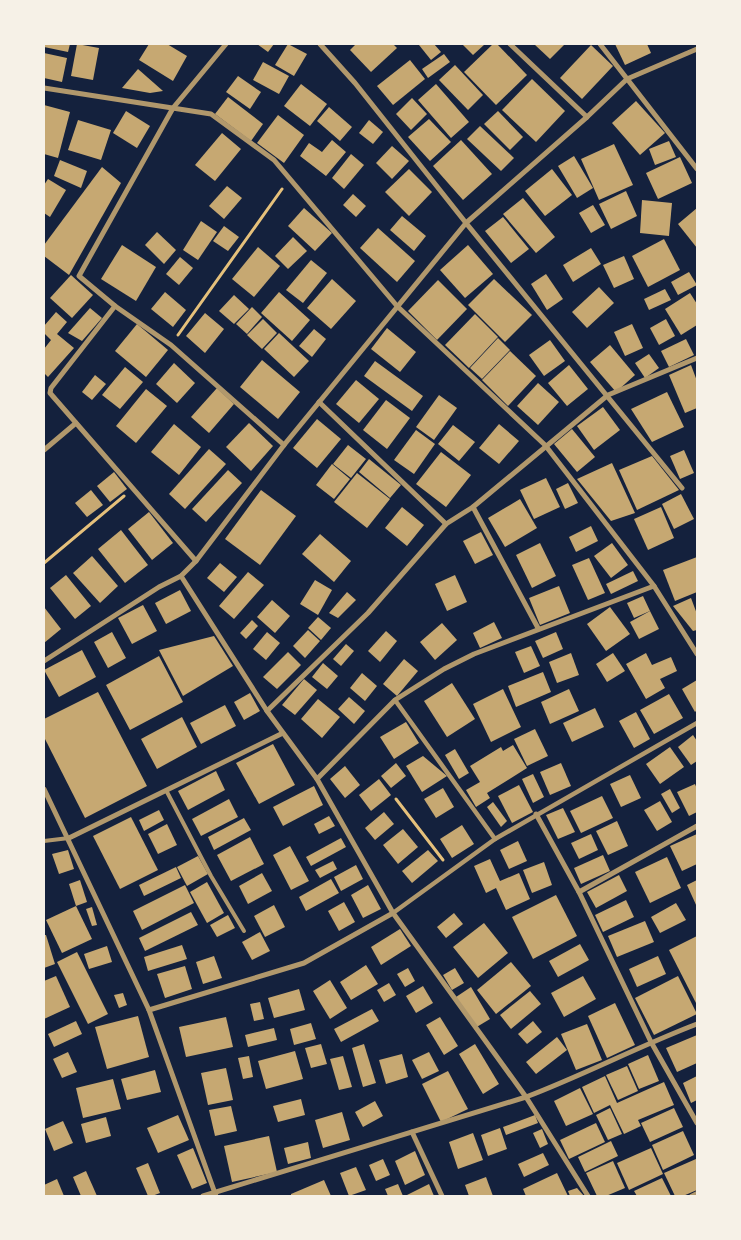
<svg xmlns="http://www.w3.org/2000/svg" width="741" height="1240" viewBox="0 0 741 1240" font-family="Ubuntu,sans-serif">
	<rect width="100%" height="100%" fill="#14213d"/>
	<!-- building -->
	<g fill="#c6a872">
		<polygon points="44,44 70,44 68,52 44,47"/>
		<polygon points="77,44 99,48 93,80 71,76"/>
		<polygon points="149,44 167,44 187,56 173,81 139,60"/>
		<polygon points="257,44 274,44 268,52"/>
		<polygon points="288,44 307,54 294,76 275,65"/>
		<polygon points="356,44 393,44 397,48 371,72 350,50"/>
		<polygon points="421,44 434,44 441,52 431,60 419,45"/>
		<polygon points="462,44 485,44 473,55"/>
		<polygon points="493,44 497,44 527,75 496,105 464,72"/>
		<polygon points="534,44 565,44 550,59"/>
		<polygon points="615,44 647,44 651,53 625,65"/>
		<polygon points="591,45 613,66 582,99 560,78"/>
		<polygon points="44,53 67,58 62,82 44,78"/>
		<polygon points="444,54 450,62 428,78 422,69"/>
		<polygon points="410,60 425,79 393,105 377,86"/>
		<polygon points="263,62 289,76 279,94 253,80"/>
		<polygon points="455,65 483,95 468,110 439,80"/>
		<polygon points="138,69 163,91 150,93 122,88"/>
		<polygon points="238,76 261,92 250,109 226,92"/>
		<polygon points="532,79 565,111 536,142 502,110"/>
		<polygon points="301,84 327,104 310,126 284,106"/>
		<polygon points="436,84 469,122 451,138 418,100"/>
		<polygon points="228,97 263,124 251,141 215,114"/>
		<polygon points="412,98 427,114 411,130 396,114"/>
		<polygon points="636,101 665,133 640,155 612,123"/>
		<polygon points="44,105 70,112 58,158 44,154"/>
		<polygon points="329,107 352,127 340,141 317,121"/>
		<polygon points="126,111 150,126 137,148 113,133"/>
		<polygon points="498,111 523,137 510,150 484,124"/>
		<polygon points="278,115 304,135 284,163 257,143"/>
		<polygon points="429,119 451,142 430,161 408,137"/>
		<polygon points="78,120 111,130 101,160 68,150"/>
		<polygon points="369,120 383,132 373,144 359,133"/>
		<polygon points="480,126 514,158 501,171 467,139"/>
		<polygon points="222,133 241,149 215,181 195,165"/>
		<polygon points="332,140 346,152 326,176 300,156 309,143 322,152"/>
		<polygon points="461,140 492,174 463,200 433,166"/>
		<polygon points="669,141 676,157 655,165 649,149"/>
		<polygon points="614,144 633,185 599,200 581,159"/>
		<polygon points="392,146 409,161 392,179 376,163"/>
		<polygon points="351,154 364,165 344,189 332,178"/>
		<polygon points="574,156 593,188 577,198 558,166"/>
		<polygon points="680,157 692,183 658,199 646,173"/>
		<polygon points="60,160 87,171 81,188 54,176"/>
		<polygon points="102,167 121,183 69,275 44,256 44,245"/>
		<polygon points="409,169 432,192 409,216 385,192"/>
		<polygon points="552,169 572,195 545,216 525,191"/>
		<polygon points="48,179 66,190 50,217 44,213 44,185"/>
		<polygon points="227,186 242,198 224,219 209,206"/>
		<polygon points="626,191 637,216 611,229 599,204"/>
		<polygon points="353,194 366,206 356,217 343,205"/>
		<polygon points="523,198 555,237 536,253 503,214"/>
		<polygon points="642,200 672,203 669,236 640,233"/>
		<polygon points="593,205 605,225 591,233 579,213"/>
		<polygon points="304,208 332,233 315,251 288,226"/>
		<polygon points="697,208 697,248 678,224"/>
		<polygon points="402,216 426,236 414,251 390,230"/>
		<polygon points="503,217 529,249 511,263 485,231"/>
		<polygon points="201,221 217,232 198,260 183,250"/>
		<polygon points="224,226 239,237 228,251 213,241"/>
		<polygon points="378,228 415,261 397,282 360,248"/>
		<polygon points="157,232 176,250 164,264 145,245"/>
		<polygon points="293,237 307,251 288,269 275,256"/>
		<polygon points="664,239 680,270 648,287 632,256"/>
		<polygon points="122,245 156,267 136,301 101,279"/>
		<polygon points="468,245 493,274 465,298 440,270"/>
		<polygon points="258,247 280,266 254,297 232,279"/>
		<polygon points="591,248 601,264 573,282 563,265"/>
		<polygon points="624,256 634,279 614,288 603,265"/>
		<polygon points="180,257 193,268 179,285 166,274"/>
		<polygon points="311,260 327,273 303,303 286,290"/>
		<polygon points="689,272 697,285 678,295 671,282"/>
		<polygon points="546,274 563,299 547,310 531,284"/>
		<polygon points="71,275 93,295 72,318 50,298"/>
		<polygon points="332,279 356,301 331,329 307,308"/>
		<polygon points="494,279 532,315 505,342 468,305"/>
		<polygon points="438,280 467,309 437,340 408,311"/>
		<polygon points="599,287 614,303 587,328 572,312"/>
		<polygon points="665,289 671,300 649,310 644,299"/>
		<polygon points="165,292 186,310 173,327 151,309"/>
		<polygon points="279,292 310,320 292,341 261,313"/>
		<polygon points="690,293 697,304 697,325 681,335 665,309"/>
		<polygon points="234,295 249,309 234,324 219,311"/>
		<polygon points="252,307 262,317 247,334 236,324"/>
		<polygon points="90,308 102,318 82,341 68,333"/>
		<polygon points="56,312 67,322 57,334 74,348 48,377 44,373 44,349 51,340 44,333 44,326"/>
		<polygon points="205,313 224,329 205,353 186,336"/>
		<polygon points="475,314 498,337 469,368 445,345"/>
		<polygon points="263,319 277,333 262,349 247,335"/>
		<polygon points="666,319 675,336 659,345 650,328"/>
		<polygon points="137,324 168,350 146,377 115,351"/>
		<polygon points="632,324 643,348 625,356 614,332"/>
		<polygon points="387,328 416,352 400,372 371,349"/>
		<polygon points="314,329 326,339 312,357 299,346"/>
		<polygon points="279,333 309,361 294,377 264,349"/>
		<polygon points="498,338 510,350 482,379 470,368"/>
		<polygon points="686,339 694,355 669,367 661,351"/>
		<polygon points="550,340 565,361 544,376 529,355"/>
		<polygon points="610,345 635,375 616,392 590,362"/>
		<polygon points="510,351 536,376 508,406 482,380"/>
		<polygon points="649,354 659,368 645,378 635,363"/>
		<polygon points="262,360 300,392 278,419 240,387"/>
		<polygon points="375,361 423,396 412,411 364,376"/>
		<polygon points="174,363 195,383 177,403 156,384"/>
		<polygon points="569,365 588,389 567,406 548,383"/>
		<polygon points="691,365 697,381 697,408 685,413 669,375"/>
		<polygon points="125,367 143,382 120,409 102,395"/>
		<polygon points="95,375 106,384 92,400 82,392"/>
		<polygon points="356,380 379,399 359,423 336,404"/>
		<polygon points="538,383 559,402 538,425 517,406"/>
		<polygon points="217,388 234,404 209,433 191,417"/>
		<polygon points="146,389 167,406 136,443 116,426"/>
		<polygon points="667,392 684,427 652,442 631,409"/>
		<polygon points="439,395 457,408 434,440 416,427"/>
		<polygon points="386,400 410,418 387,449 363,430"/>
		<polygon points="603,407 620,430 594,450 577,426"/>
		<polygon points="317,419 341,439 317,468 293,448"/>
		<polygon points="249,423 273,446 251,471 226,447"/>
		<polygon points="174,424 201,447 179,475 151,452"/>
		<polygon points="499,424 519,441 499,464 479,448"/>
		<polygon points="453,425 475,442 459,461 438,444"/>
		<polygon points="572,429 595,457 577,472 554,444"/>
		<polygon points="416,430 435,444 414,474 394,460"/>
		<polygon points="348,445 366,459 351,478 333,464"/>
		<polygon points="209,449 226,464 185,509 169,494"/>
		<polygon points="684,450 694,473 680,479 670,456"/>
		<polygon points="441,452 471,475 446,507 416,484"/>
		<polygon points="652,456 679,490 637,510 619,470"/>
		<polygon points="369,459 401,485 390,498 359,472"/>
		<polygon points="612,463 635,513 611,521 577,479"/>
		<polygon points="332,464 350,479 334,499 316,485"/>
		<polygon points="228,470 242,483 206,522 192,509"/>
		<polygon points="114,472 127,489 110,502 97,486"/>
		<polygon points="357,473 390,499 367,528 334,502"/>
		<polygon points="546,478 560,507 534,519 520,490"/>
		<polygon points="568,483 578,503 565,509 556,489"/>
		<polygon points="91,490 103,505 87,517 75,503"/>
		<polygon points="261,490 296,516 260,565 225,539"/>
		<polygon points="681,494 694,519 674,529 662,504"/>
		<polygon points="520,499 537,528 505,547 488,518"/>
		<polygon points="402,507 424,525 407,546 385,528"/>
		<polygon points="661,507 674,538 648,550 634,519"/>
		<polygon points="149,512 173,543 152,560 128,529"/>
		<polygon points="591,526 598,541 576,552 569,537"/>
		<polygon points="121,530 148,565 125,583 98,549"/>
		<polygon points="481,532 493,555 475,564 463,541"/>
		<polygon points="320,534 351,561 334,582 302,554"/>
		<polygon points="540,543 556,576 532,588 516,555"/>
		<polygon points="612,543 628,565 611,578 594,556"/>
		<polygon points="92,556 118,586 100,603 73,573"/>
		<polygon points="697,557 697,592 675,601 663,570"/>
		<polygon points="589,558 605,593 588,600 572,565"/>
		<polygon points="220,563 237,577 224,592 207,578"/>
		<polygon points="633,571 638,581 611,594 606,584"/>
		<polygon points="248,572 264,585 234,619 219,606"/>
		<polygon points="66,575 91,606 75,619 50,588"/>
		<polygon points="455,575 467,602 447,611 435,584"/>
		<polygon points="315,580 332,590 318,615 300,604"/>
		<polygon points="559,586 570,613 540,625 529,598"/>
		<polygon points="180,590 191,611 166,624 155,603"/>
		<polygon points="347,592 356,600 338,618 329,613"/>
		<polygon points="643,596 650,611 634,618 627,603"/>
		<polygon points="691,598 697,614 697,630 693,631 673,606"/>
		<polygon points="272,600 290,616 275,633 257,617"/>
		<polygon points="143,605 157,631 132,644 118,618"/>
		<polygon points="44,607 61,629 44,643"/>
		<polygon points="610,607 630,634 606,651 587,624"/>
		<polygon points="650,611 659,629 639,639 630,622"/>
		<polygon points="318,617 331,628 321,640 308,628"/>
		<polygon points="252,620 258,626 246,639 240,633"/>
		<polygon points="494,622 502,638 480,648 473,633"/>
		<polygon points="442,623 457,640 435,660 420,642"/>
		<polygon points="308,630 320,641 305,658 293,646"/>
		<polygon points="386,631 397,641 380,662 368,651"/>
		<polygon points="112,632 126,658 108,668 94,642"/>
		<polygon points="267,632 280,643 266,660 253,649"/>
		<polygon points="556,632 563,649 543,658 535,641"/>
		<polygon points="214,636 233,666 183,696 159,650"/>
		<polygon points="346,644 354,651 341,666 333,659"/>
		<polygon points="531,646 540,666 524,673 515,652"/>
		<polygon points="82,650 96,677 59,697 44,670"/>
		<polygon points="288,652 301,665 277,689 263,677"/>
		<polygon points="571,653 579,675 557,683 549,662"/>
		<polygon points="613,653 625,671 607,682 596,664"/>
		<polygon points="646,653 652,665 671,657 677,671 660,679 665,688 646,699 626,664"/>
		<polygon points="159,656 183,702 130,730 106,685"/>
		<polygon points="404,659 418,671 397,696 383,684"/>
		<polygon points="323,663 338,676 327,689 312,677"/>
		<polygon points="543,672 551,692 516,707 508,686"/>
		<polygon points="362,673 377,686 365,701 350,688"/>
		<polygon points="304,679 317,690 295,715 282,705"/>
		<polygon points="697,680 697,710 695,712 682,689"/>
		<polygon points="452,683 475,719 447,737 424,701"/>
		<polygon points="503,689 521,727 491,742 473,704"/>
		<polygon points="569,689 579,711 550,724 541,702"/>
		<polygon points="98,692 147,786 85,818 44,737 44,719"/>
		<polygon points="250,693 260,711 244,720 234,702"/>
		<polygon points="669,694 683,718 654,734 640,710"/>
		<polygon points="349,697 365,711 354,724 338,709"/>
		<polygon points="318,699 340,717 322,738 301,719"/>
		<polygon points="225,705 236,726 201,744 190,723"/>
		<polygon points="595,708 604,727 572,742 563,723"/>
		<polygon points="636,712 650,739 634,748 619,721"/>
		<polygon points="182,717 197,747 157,769 141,739"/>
		<polygon points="406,722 419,743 394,759 380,737"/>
		<polygon points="535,729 548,756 527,766 514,739"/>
		<polygon points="693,735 697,741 697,761 691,765 678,747"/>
		<polygon points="273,744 295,785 259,804 236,763"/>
		<polygon points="513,745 527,768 487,793 490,798 476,807 466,790 480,782 470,766 501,747 503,751"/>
		<polygon points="670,747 684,767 660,784 646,764"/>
		<polygon points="455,749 469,773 459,779 445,755"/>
		<polygon points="423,756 447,776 422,792 406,766"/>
		<polygon points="396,763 406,776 391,788 381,776"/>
		<polygon points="561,763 571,786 550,795 540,772"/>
		<polygon points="345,766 360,785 345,798 330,779"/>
		<polygon points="216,771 225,790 188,810 178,791"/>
		<polygon points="533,774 544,797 533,803 522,779"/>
		<polygon points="630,775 641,798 621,807 610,784"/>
		<polygon points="379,779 391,795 371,811 359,795"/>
		<polygon points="695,784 697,789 697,812 689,816 677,792"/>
		<polygon points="519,785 533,812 512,823 498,796"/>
		<polygon points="314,786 323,805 283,826 273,807"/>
		<polygon points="443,788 454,807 436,818 424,799"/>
		<polygon points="670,789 680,808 672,813 661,794"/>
		<polygon points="602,796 613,818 581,833 570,811"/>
		<polygon points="229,799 238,817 201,836 192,819"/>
		<polygon points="660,801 672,822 657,831 644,810"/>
		<polygon points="493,802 507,821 501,827 487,807"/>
		<polygon points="563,808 575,832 558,839 546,815"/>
		<polygon points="159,810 164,820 144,831 139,820"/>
		<polygon points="384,812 394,824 375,840 365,828"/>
		<polygon points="329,816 335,826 319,834 314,824"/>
		<polygon points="131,817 158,870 120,889 93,836"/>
		<polygon points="244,818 251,830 214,850 208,837"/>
		<polygon points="617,821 628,846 608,855 596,831"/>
		<polygon points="167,824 177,845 158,854 148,834"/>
		<polygon points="462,825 474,844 452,858 440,839"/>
		<polygon points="403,829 418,847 398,864 383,845"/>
		<polygon points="591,834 598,850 579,859 571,843"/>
		<polygon points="697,834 697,864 682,871 670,846"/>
		<polygon points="250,837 264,864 231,881 217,855"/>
		<polygon points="341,838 346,847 311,866 306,857"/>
		<polygon points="518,841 527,861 509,869 500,850"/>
		<polygon points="290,846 309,881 291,890 273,855"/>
		<polygon points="68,850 74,869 59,874 52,854"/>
		<polygon points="428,850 438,861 412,883 402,871"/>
		<polygon points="603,855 610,871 581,884 574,868"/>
		<polygon points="198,856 208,874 187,886 177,867"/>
		<polygon points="667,857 681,888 650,903 635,872"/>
		<polygon points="490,859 500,881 519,873 530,899 506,910 496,888 486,893 474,866"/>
		<polygon points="333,861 337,869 320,878 315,870"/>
		<polygon points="544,862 552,885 532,893 523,870"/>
		<polygon points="356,865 363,879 341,891 334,877"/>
		<polygon points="176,867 181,878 144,896 139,885"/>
		<polygon points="262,873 272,891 248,904 239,886"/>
		<polygon points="619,875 627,891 596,908 587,892"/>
		<polygon points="331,879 339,893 306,911 299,897"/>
		<polygon points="80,880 87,902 76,906 69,884"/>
		<polygon points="697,880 697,907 687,885"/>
		<polygon points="207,882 224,913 207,923 190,892"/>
		<polygon points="185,885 194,903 142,930 133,911"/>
		<polygon points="368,885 381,909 363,918 351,895"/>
		<polygon points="556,895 577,936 533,959 512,917"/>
		<polygon points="626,900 634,917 603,932 595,915"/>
		<polygon points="344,902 355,922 339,931 328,911"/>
		<polygon points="676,903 686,920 660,933 651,917"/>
		<polygon points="274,905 285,927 265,937 254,916"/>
		<polygon points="76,906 92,939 62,953 46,920"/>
		<polygon points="92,907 97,925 92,926 86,909"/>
		<polygon points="191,912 198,925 145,951 139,938"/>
		<polygon points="454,913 463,924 446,938 437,927"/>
		<polygon points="228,915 235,928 217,937 210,925"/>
		<polygon points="645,921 654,942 617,957 608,936"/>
		<polygon points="484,923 508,953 478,978 453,947"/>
		<polygon points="400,929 411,946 381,965 371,947"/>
		<polygon points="260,932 270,951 252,960 242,942"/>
		<polygon points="44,935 46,935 55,964 44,968"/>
		<polygon points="697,936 697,1005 669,950"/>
		<polygon points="580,944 589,960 558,977 549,961"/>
		<polygon points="182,945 187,959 148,971 144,957"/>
		<polygon points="107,946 112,962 89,969 84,954"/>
		<polygon points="77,952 108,1014 88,1024 57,962"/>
		<polygon points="214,956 222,978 203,984 196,962"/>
		<polygon points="658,956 666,974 637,987 629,969"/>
		<polygon points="511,962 531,986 496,1014 477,990"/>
		<polygon points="366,965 378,984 351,1000 340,982"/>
		<polygon points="185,966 192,989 165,998 157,974"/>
		<polygon points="408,968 415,981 405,987 397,974"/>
		<polygon points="455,968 464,983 452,990 443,975"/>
		<polygon points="56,976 70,1007 44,1019 44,981"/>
		<polygon points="583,976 596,999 564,1017 551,993"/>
		<polygon points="678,976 697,1014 654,1035 635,998"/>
		<polygon points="330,980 347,1008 330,1019 313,991"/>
		<polygon points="389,983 396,995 384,1002 377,990"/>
		<polygon points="423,986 433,1003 416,1013 406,996"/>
		<polygon points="471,987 490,1019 475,1028 456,997"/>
		<polygon points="299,989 305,1010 274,1018 268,998"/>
		<polygon points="530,991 541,1004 511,1029 500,1015"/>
		<polygon points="123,993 127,1005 119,1008 114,995"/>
		<polygon points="260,1002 264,1019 254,1021 250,1004"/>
		<polygon points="615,1003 635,1045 607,1058 588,1016"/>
		<polygon points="372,1009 379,1021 341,1042 334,1029"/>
		<polygon points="138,1016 149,1057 107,1069 95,1027"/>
		<polygon points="226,1017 233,1047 186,1057 179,1027"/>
		<polygon points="440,1017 458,1046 444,1055 426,1025"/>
		<polygon points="76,1021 82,1034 54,1047 48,1034"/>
		<polygon points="533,1021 542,1032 527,1044 518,1034"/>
		<polygon points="311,1023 316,1039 294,1045 290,1029"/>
		<polygon points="587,1024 602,1060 576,1070 561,1034"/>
		<polygon points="274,1028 277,1040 248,1047 245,1035"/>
		<polygon points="697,1035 697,1063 677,1072 666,1048"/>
		<polygon points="557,1037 567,1050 536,1074 526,1062"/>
		<polygon points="321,1044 327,1064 311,1068 305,1048"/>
		<polygon points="364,1044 376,1083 363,1087 352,1048"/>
		<polygon points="475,1044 499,1084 483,1094 459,1054"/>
		<polygon points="295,1051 303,1079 266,1089 258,1061"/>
		<polygon points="68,1052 77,1072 62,1078 53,1059"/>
		<polygon points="429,1052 439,1071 422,1079 412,1060"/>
		<polygon points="402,1054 408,1077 386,1084 379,1060"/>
		<polygon points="648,1055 659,1081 639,1089 628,1064"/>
		<polygon points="249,1056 253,1077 243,1079 238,1058"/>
		<polygon points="343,1056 352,1087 339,1090 330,1059"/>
		<polygon points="627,1066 638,1091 618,1100 606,1075"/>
		<polygon points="226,1068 233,1100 208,1105 201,1073"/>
		<polygon points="155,1070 161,1092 127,1100 121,1079"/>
		<polygon points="448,1071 468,1109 441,1122 422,1084"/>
		<polygon points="605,1076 617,1103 664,1082 674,1105 638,1120 641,1126 624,1134 610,1105 594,1113 582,1087"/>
		<polygon points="697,1076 697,1100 691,1103 683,1083"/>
		<polygon points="113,1079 121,1109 83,1118 76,1088"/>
		<polygon points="580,1088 593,1114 566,1126 554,1101"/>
		<polygon points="301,1099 305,1115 278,1122 273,1106"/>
		<polygon points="375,1101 383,1116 363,1127 355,1112"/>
		<polygon points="231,1106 237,1131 215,1136 209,1110"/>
		<polygon points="610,1108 622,1134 608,1140 596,1115"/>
		<polygon points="674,1108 683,1127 650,1142 641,1123"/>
		<polygon points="342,1112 350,1140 323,1148 315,1120"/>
		<polygon points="178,1115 189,1140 158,1153 147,1128"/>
		<polygon points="535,1115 538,1123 506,1135 503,1127"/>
		<polygon points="106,1117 111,1136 86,1143 81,1124"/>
		<polygon points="63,1121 73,1143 54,1151 45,1129"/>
		<polygon points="596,1123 605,1142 569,1159 560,1140"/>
		<polygon points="500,1128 507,1149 488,1156 481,1135"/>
		<polygon points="542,1129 548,1144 540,1148 533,1133"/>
		<polygon points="683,1131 694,1155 663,1170 652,1145"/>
		<polygon points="473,1133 483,1160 458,1169 449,1142"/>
		<polygon points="269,1136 277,1172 232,1182 224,1146"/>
		<polygon points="611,1141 618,1156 585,1172 578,1157"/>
		<polygon points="308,1142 311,1158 288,1164 284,1148"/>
		<polygon points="193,1148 207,1183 192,1189 177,1155"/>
		<polygon points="651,1148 663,1174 629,1190 617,1163"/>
		<polygon points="415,1151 425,1175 405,1185 395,1161"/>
		<polygon points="543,1153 549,1165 524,1177 518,1164"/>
		<polygon points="383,1159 390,1175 376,1181 369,1165"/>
		<polygon points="696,1159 697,1190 683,1196 675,1196 664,1173"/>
		<polygon points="613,1161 625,1188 606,1196 597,1196 586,1173"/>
		<polygon points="148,1163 160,1193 152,1196 148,1196 136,1168"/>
		<polygon points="356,1167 366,1190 349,1196 340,1173"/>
		<polygon points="86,1171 97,1196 81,1196 73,1177"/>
		<polygon points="557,1173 568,1196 526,1196 523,1189"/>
		<polygon points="486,1177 493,1196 469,1196 465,1185"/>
		<polygon points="662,1178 671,1196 637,1196 634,1191"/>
		<polygon points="57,1179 64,1196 44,1196 44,1185"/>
		<polygon points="324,1180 331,1196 291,1196 291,1194"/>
		<polygon points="398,1184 403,1196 388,1196 385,1189"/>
		<polygon points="429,1184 434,1196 408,1196 407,1195"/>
		<polygon points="577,1188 584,1196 570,1196 568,1191"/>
	</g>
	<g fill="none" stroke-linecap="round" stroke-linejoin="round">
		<!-- path -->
		<g stroke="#e5c07b" stroke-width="3">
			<polyline points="178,335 282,189"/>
			<polyline points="44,563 124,496"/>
			<polyline points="396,799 443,860"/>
		</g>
		<!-- service -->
		<g stroke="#b1986c" stroke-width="4">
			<polyline points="167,792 211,876 244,931"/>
			<polyline points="44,841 69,838"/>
			<polyline points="691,1196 697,1193"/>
		</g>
		<!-- pedestrian -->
		<g stroke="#b1986c" stroke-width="4.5">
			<polyline points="395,700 495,839"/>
			<polyline points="393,913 495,839 697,723"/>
		</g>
		<!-- minor -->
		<g stroke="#b1986c" stroke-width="5">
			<polyline points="226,44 173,108 79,276 115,306 171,345 284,445"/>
			<polyline points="320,44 355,83 466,223 682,488"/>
			<polyline points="510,44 587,117"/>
			<polyline points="600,44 697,169"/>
			<polyline points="44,88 211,114 274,160 397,306 545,445 654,586 697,654"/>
			<polyline points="115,306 51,388 50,393 196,561"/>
			<polyline points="319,402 446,524"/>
			<polyline points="44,450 76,423"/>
			<polyline points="473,507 538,628"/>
			<polyline points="181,576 267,711 317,779 393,913 526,1097 588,1196"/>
			<polyline points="44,661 159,587 181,576 196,561 284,445 466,223 587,117 627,79 697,49"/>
			<polyline points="267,711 368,613 446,524 473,507 608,395 697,358"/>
			<polyline points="317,779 395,700 444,669 474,654 654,586"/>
			<polyline points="44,789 149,1010 216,1196"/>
			<polyline points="536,814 579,892 651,1042 697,1123"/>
			<polyline points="69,838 283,733"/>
			<polyline points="579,892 697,826"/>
			<polyline points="149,1010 304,963 393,913"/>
			<polyline points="412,1132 442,1196"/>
			<path d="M203 1196 526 1097C584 1075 639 1046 697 1024"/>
		</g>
	</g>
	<!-- border -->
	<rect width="741" height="1240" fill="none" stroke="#f6f1e7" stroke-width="90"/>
</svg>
